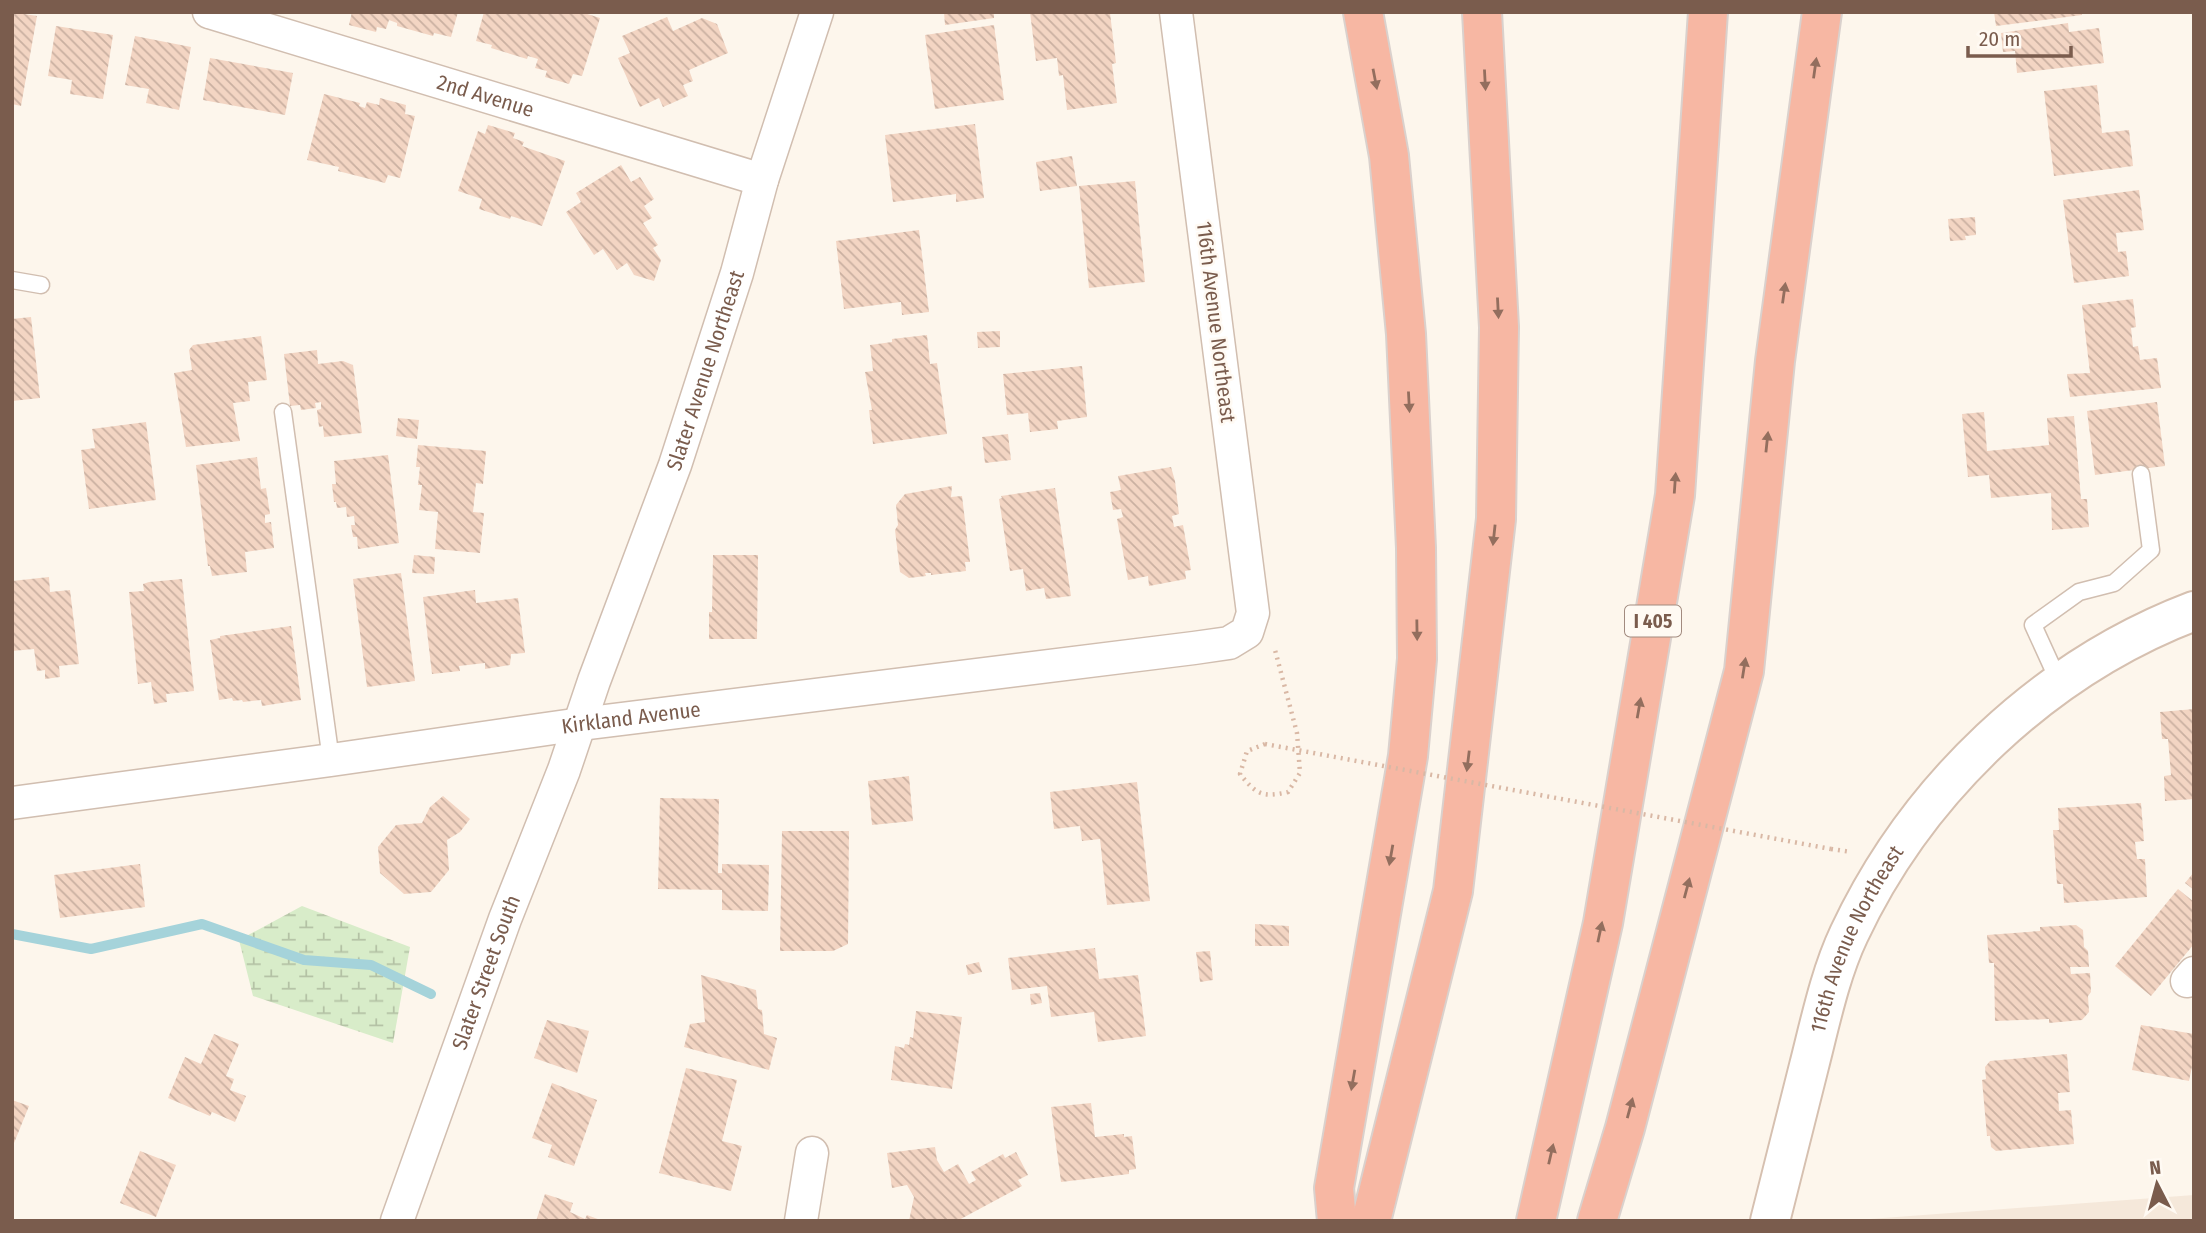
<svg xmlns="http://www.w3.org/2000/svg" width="2206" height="1233" viewBox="0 0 2206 1233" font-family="'Fira Sans Condensed',sans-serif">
	<defs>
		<pattern id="wetland-marsh" width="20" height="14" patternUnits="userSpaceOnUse" patternTransform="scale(1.75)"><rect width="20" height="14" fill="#d8ecc9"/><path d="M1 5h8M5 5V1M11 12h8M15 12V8" fill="none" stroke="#b4c2a5"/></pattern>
		<pattern id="building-back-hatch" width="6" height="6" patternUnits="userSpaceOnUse" patternTransform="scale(1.75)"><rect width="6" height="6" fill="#f3d5c3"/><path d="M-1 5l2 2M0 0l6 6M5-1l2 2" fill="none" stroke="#cab0a1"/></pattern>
	</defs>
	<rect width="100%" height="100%" fill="#fdf6ec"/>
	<!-- residential -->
	<polygon fill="#f5e8da" points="2194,1195 2194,1221 1843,1221"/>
	<!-- wetland -->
	<polygon fill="url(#wetland-marsh)" points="302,906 410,947 393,1043 253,996 239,940"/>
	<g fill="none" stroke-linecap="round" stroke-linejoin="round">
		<!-- stream -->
		<polyline stroke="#a5d3da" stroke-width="10" points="12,934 91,949 202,924 304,960 371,965 431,994"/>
	</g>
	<!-- building -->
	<g fill="url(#building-back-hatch)">
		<polygon points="12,12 37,16 21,106 12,104"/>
		<polygon points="352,12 458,12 451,37 434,33 433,36 397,26 397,23 389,20 386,29 377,27 376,32 349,25"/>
		<polygon points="484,12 581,12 600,18 582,76 573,74 569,84 545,77 547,71 535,68 538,59 528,56 527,59 491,48 492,45 476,41"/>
		<polygon points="944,12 994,12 994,18 945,25"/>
		<polygon points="1030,12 1110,13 1116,63 1112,64 1117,103 1067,110 1063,75 1059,76 1057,58 1036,61"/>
		<polygon points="1994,12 2081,12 2082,15 1996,26"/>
		<polygon points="667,17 673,31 702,18 717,24 728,53 689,70 693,81 683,85 688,96 663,107 659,98 640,107 618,58 630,53 622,36"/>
		<polygon points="2068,23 2069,32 2099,28 2104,63 2017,73 2015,51 2003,52 2001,33"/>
		<polygon points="994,25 1004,100 935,109 925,35"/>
		<polygon points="56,26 113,35 103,99 70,94 72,80 48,76"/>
		<polygon points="135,36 191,47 179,110 146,103 149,89 125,85"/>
		<polygon points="210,58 293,73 285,115 203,100"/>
		<polygon points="2097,85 2102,133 2129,130 2133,166 2054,176 2044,91"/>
		<polygon points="324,94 360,103 359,106 365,108 367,102 379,105 380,98 406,105 405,114 415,116 400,178 388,175 385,183 338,171 339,167 307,160"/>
		<polygon points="975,124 984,198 956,202 956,194 893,202 885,135"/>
		<polygon points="488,125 515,133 513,138 524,142 522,146 565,161 542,226 511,216 510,219 479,209 482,199 458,191 478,131 485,134"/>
		<polygon points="1072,156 1077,186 1040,191 1036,162"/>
		<polygon points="621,165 631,182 640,177 654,199 644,206 652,218 643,223 658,245 653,248 661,260 654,281 634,275 627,263 617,270 603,249 594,255 566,212 581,202 576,193"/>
		<polygon points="1135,181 1145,282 1089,288 1079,186"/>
		<polygon points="2139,190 2144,230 2116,233 2118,252 2126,251 2129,276 2074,283 2063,200"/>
		<polygon points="1975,217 1976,235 1965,236 1966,240 1950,241 1948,219"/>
		<polygon points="919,230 929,312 902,315 901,302 844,309 836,241"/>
		<polygon points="2133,299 2136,327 2131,328 2133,347 2138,346 2140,360 2157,358 2161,388 2070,397 2067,374 2090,373 2082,305"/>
		<polygon points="31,317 40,398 12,401 12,319"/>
		<polygon points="1000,331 1000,347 978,348 977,332"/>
		<polygon points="927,335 930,364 937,363 947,434 873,444 869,410 872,410 865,372 873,371 870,345 892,342 892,339"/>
		<polygon points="261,336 267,380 248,382 250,401 233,403 240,441 186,447 174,373 192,370 189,350 193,345"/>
		<polygon points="317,350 318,364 343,361 353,365 362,433 324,437 323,426 319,427 317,410 321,409 321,402 315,403 316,408 301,410 300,405 290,406 284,354"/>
		<polygon points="1082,366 1087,417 1057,421 1058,429 1030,432 1028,413 1007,415 1003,374"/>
		<polygon points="2157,402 2165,466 2095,475 2087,411"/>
		<polygon points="1984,412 1987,451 2049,445 2047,418 2074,416 2081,499 2087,499 2089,527 2052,530 2051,493 1991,498 1989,475 1968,477 1962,414"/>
		<polygon points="398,418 419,420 417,439 396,436"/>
		<polygon points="146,422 156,500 89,509 81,450 95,448 92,429"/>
		<polygon points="1008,434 1011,460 985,463 982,437"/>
		<polygon points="418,445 486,451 483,484 476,483 473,512 484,513 480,553 435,549 438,512 419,510 422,485 418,485 420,467 416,467"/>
		<polygon points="388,455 399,543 358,549 357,537 353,537 351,525 355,525 354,516 347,517 346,507 337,508 336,502 334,502 332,484 336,484 334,461"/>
		<polygon points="257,457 261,489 266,488 270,514 265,515 265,523 271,522 274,548 245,552 247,572 212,576 210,566 208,566 196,465"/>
		<polygon points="1171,467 1175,481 1179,514 1172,516 1174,527 1183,525 1191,570 1185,571 1186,579 1149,586 1148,576 1128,580 1117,519 1123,517 1121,509 1113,510 1110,492 1121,490 1118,476"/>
		<polygon points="952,486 951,497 962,496 970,562 965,562 966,571 931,575 931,573 925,573 926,576 909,578 900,572 895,530 898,525 896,505 905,494"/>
		<polygon points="1055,488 1071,596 1046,599 1044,588 1026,591 1023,569 1010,571 999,499 1002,498 1001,496"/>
		<polygon points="414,555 435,557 434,574 412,573"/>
		<polygon points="713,555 758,555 757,639 709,639 709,612 712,612"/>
		<polygon points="401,573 415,681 367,687 353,579"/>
		<polygon points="49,577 50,592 70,590 79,664 59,666 60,677 45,679 45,670 37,671 34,649 12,651 12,581"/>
		<polygon points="182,579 194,691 166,694 167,702 154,704 151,682 138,684 129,592 144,591 143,584 149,582"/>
		<polygon points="475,590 476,603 518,598 525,653 511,654 510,665 485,669 485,663 459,666 460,671 432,674 423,597"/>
		<polygon points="291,626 301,700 262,706 261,700 243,702 242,700 233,701 232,698 219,700 210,640 220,638 220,636"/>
		<polygon points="2194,709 2194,799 2165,801 2164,776 2171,775 2168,739 2162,739 2160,712"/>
		<polygon points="909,776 913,821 872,825 868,781"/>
		<polygon points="1137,782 1150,901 1107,905 1100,839 1082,841 1080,826 1054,829 1050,792"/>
		<polygon points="443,796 470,819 460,832 447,840 449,870 431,892 404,894 380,873 378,847 396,825 422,823 430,807"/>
		<polygon points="660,798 719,799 718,873 722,873 722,864 769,865 768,911 722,910 722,890 658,889"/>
		<polygon points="2141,803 2144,841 2135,842 2137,859 2145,859 2147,897 2064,903 2063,884 2057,884 2053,830 2059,830 2058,808"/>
		<polygon points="782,831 849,831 848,944 833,951 780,951"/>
		<polygon points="140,864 145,907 60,918 54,875"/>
		<polygon points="2194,872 2194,890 2185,883"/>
		<polygon points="2178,889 2194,902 2194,944 2151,996 2115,966"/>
		<polygon points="1255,924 1289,926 1289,946 1255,946"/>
		<polygon points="2076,925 2083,930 2084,947 2088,951 2089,967 2070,967 2071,974 2090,973 2091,992 2088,996 2089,1012 2082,1020 2049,1023 2049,1019 1995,1021 1994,963 1989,963 1987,935 2040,931 2040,927"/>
		<polygon points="1095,948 1099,979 1138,975 1146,1036 1098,1042 1094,1012 1051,1017 1047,986 1012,990 1008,958"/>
		<polygon points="1210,951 1213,980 1200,982 1196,952"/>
		<polygon points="979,962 982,972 968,975 966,965"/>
		<polygon points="701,975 756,990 758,1009 762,1010 764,1034 777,1038 769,1070 684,1047 690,1024 705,1022"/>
		<polygon points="1040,993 1042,1003 1031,1005 1030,994"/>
		<polygon points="916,1011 962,1017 952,1089 891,1080 895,1046 904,1048 905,1044 909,1045 910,1037 913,1038"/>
		<polygon points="547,1020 589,1031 577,1073 534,1058"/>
		<polygon points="2141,1025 2194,1034 2194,1057 2189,1081 2132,1070"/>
		<polygon points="214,1034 239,1044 226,1076 234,1079 230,1090 246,1096 235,1122 212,1112 210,1116 168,1098 185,1057 201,1064"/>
		<polygon points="2067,1054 2070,1092 2058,1093 2059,1111 2071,1110 2074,1144 1996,1151 1991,1147 1990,1136 1987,1136 1982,1080 1986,1079 1985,1067 1990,1061"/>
		<polygon points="686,1068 737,1080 722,1141 742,1146 731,1191 659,1173"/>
		<polygon points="552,1083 597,1100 574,1166 548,1157 552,1145 532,1138"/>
		<polygon points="12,1100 29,1106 12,1148"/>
		<polygon points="1091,1103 1095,1137 1124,1134 1124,1137 1132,1136 1136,1169 1129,1170 1129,1174 1061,1182 1051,1107"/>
		<polygon points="935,1147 937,1160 944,1172 958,1164 969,1184 976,1180 971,1172 1003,1154 1005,1158 1016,1152 1028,1175 1018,1180 1022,1186 957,1221 909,1221 914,1197 907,1185 892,1188 887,1153"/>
		<polygon points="140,1151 176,1165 156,1217 120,1203"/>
		<polygon points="545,1194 573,1203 570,1212 585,1219 587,1215 603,1221 536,1221"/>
	</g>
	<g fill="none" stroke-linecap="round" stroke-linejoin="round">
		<!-- lane casing -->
		<g stroke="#d1beb0" stroke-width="19">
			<g id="lane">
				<polyline points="12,280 41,285"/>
				<polyline points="283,412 331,760"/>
				<polyline points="2059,682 2033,625 2079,592 2114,583 2151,550 2141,474"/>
			</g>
		</g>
		<!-- street casing -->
		<g stroke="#d1beb0" stroke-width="35">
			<g id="street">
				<path id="s1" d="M209 12 762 180"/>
				<path id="s2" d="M12 803 331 760 581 724 1194 648 1229 643 1247 632 1253 613 1176 12"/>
				<polyline points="2187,981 2194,973"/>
				<path id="s3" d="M397 1221 505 919 564 770 594 681 675 465 737 273 762 180 817 12"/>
				<polyline points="801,1221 812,1153"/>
			</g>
		</g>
		<!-- secondary casing -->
		<g stroke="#d6c0b0" stroke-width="42">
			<g id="secondary">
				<path id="s4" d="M1770 1221C1783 1169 1796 1118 1809 1066 1820 1023 1830 974 1849 934 1917 789 2044 668 2194 611"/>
			</g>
		</g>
		<!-- highway casing -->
		<g stroke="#dad1cd" stroke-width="42">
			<g id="highway">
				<polyline points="1337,1221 1334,1188 1408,756 1417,659 1416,548 1406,334 1389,156 1363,12"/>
				<polyline points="1371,1221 1453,891 1496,519 1499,327 1482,12"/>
				<polyline points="1536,1221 1603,923 1675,495 1708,12"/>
				<polyline points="1597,1221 1625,1128 1744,671 1775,361 1822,12"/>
			</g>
		</g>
		<!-- path -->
		<g stroke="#d9b8a5" stroke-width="4.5" stroke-dasharray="2 5" stroke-linecap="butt">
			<path d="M1265 744 1247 751 1240 774C1256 794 1262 798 1288 792L1300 773 1297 733 1275 650 1273 648"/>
			<polyline points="1831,849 1851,852"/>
		</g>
		<!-- lane -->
		<use href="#lane" stroke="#fff" stroke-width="16"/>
		<!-- street -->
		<use href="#street" stroke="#fff" stroke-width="32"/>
		<!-- secondary -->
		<use href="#secondary" stroke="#fff" stroke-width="38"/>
		<!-- highway -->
		<use href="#highway" stroke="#f7b7a3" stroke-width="38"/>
		<!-- path-bridge -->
		<polyline stroke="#d9b8a5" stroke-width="4.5" stroke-dasharray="2 5" stroke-linecap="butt" points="1265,744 1831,849"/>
	</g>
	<!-- one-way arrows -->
	<defs><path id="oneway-solid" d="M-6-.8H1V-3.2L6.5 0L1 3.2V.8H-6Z" transform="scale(1.75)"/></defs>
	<g fill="#936e5e">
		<use href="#oneway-solid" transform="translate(1815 68) rotate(-82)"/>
		<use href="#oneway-solid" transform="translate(1375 79) rotate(79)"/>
		<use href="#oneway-solid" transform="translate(1485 80) rotate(87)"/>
		<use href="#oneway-solid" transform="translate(1784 293) rotate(-82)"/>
		<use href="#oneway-solid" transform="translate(1498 308) rotate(87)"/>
		<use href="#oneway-solid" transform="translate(1409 402) rotate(87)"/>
		<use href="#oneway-solid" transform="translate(1767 442) rotate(-84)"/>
		<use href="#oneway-solid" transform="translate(1675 483) rotate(-86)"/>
		<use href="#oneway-solid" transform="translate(1494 535) rotate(96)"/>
		<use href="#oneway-solid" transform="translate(1417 630) rotate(89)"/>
		<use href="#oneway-solid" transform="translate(1744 668) rotate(-81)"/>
		<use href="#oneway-solid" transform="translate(1639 708) rotate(-80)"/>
		<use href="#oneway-solid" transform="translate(1468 761) rotate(97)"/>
		<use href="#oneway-solid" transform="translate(1391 855) rotate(100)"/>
		<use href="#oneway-solid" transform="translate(1687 888) rotate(-75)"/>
		<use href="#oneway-solid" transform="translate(1600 932) rotate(-78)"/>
		<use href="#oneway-solid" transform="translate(1353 1080) rotate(100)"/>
		<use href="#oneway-solid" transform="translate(1630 1108) rotate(-75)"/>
		<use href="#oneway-solid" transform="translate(1551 1154) rotate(-77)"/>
	</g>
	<g text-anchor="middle" stroke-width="5" stroke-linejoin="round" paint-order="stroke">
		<!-- shield labels -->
		<rect fill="#fffaf3" stroke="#a28b7f" stroke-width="2" x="1625" y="605.5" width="56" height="31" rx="5"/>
		<g font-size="19" font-weight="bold" fill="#7a5c4d">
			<text x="1653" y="628">I 405</text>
		</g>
		<!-- street labels -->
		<g font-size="21" fill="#7a5c4d" stroke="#fffaf3">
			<text dy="7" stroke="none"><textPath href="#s1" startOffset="289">2nd Avenue</textPath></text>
			<text transform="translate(1216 322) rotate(83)" y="7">116th Avenue Northeast</text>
			<text dy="7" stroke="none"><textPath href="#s3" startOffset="905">Slater Avenue Northeast</textPath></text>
			<text dy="7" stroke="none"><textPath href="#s2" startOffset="625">Kirkland Avenue</textPath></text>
			<text dy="7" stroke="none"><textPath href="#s4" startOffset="296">116th Avenue Northeast</textPath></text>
			<text dy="7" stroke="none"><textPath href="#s3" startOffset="264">Slater Street South</textPath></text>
		</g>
	</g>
	<!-- border -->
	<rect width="2206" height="1233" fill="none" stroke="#7a5c4d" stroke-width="28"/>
	<!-- north arrow -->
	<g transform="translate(2157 1184) rotate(354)" stroke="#fffaf3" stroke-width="5" paint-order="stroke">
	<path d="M0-5L12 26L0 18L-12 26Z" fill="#7a5c4d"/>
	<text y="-10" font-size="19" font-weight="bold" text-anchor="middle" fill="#7a5c4d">N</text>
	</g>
	<!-- scale -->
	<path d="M1968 46v10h103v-10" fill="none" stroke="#7a5c4d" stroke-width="3.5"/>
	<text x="1979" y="46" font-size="21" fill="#7a5c4d" stroke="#fffaf3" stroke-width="5" paint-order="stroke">20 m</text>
</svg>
